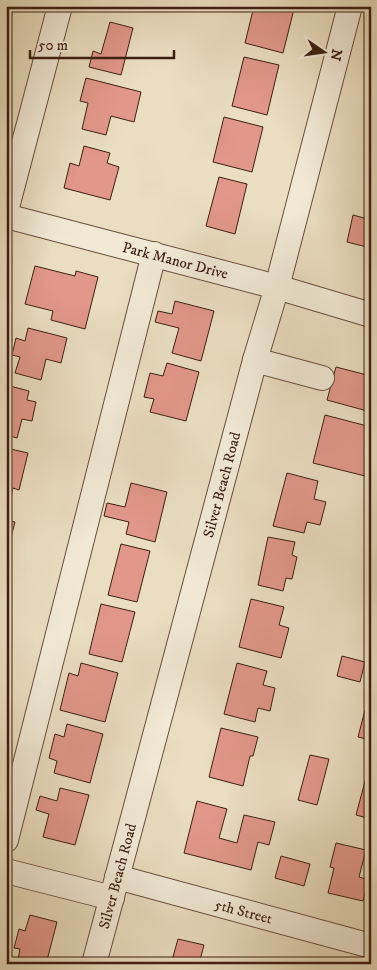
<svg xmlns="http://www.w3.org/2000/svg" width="377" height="970" viewBox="0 0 377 970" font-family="'IM FELL DW Pica',serif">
	<rect width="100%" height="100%" fill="#eaddc0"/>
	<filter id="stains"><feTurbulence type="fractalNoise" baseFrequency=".004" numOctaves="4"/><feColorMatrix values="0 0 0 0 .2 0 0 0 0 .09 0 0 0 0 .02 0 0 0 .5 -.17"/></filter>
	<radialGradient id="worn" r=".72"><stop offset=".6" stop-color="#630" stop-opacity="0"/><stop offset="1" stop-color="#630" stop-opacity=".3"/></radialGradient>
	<!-- building -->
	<g fill="#e1978a" stroke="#3d1f11">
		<polygon points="6,6 14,6 11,17 6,15"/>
		<polygon points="254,6 285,6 294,9 283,53 245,43"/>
		<polygon points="110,22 133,28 121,75 89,67 93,51 101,54"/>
		<polygon points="244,57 279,65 267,115 232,106"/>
		<polygon points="86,78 141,92 134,122 111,116 106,135 82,129 88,103 80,101"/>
		<polygon points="224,117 263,127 252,172 213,162"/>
		<polygon points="84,146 110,153 107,163 119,167 110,200 64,188 70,163 79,166"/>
		<polygon points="371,147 371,169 366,168"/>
		<polygon points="219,177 247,184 235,234 206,226"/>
		<polygon points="353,215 371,220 371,248 347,242"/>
		<polygon points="35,266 75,276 76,271 98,277 85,329 51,320 53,311 25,304"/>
		<polygon points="175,301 214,311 201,361 172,353 179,328 155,322 158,311 172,314"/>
		<polygon points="28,328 67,338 61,363 46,359 41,380 15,373 20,357 12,355 16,338 25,341"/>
		<polygon points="167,363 199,372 186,421 150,412 154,399 144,397 150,373 163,376"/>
		<polygon points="336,367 371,376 371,412 327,400"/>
		<polygon points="6,385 29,391 27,400 36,402 32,421 22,419 17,438 6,435"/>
		<polygon points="325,415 371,427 371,453 365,476 313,463"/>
		<polygon points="6,448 28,453 19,490 13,488 10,501 6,500"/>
		<polygon points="287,473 318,481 314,499 326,502 320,525 307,522 304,533 273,526"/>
		<polygon points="131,483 167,492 155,542 126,534 129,522 104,516 107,503 125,507"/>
		<polygon points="6,520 15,522 6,557"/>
		<polygon points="268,537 295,542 292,555 297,557 292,579 286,578 283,591 258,585"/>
		<polygon points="121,544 150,551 137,602 108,595"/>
		<polygon points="251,599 284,607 279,625 289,628 281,658 239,647"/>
		<polygon points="101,604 135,612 122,662 89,654"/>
		<polygon points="342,656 365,662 360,682 337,676"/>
		<polygon points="81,663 118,673 105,722 60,710 69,673 78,676"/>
		<polygon points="237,663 267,671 263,685 275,688 270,711 258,708 255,722 224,714"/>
		<polygon points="365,710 371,712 371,740 358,737"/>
		<polygon points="67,724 103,734 90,783 54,773 57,761 49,758 55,734 64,737"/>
		<polygon points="221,728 258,737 253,756 250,756 243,786 209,777"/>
		<polygon points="310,755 329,759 317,805 298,800"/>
		<polygon points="368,770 371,771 371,819 356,815"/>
		<polygon points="60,788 89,795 75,845 43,837 49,814 36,810 40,796 57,801"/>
		<polygon points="197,801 227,809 219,838 237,843 244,815 275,822 269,845 258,842 251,870 184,853"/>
		<polygon points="336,843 366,850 359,877 369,880 363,901 328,893 334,868 330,867"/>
		<polygon points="281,856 310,864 304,886 275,878"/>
		<polygon points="30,915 57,922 46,964 17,964 20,949 14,948 19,929 25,931"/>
		<polygon points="178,939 204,945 199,964 171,964"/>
	</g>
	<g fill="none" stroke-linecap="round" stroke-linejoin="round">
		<!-- minor casing -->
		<g stroke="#684e3d" stroke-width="26">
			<g id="minor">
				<polyline points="6,211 60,6"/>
				<path id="s1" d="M6 216 277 287 371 315"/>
				<polyline points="255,360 322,378"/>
				<polyline points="6,840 154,254"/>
				<polyline points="6,871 112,898"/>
				<path id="s2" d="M117 877 371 946"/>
				<path id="s3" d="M94 964 255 360 277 287 350 6"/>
			</g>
		</g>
		<!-- minor -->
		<use href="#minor" stroke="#f1e9d6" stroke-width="24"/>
	</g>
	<g text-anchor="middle" stroke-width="5" stroke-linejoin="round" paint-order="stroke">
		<!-- street labels -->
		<g font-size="15" fill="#3d1f11" stroke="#f1e9d6">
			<text dy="5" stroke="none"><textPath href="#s1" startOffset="175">Park Manor Drive</textPath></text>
			<text dy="5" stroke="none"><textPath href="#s3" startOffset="496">Silver Beach Road</textPath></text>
			<text dy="5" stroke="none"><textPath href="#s3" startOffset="91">Silver Beach Road</textPath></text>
			<text dy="5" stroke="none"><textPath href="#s2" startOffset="131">5th Street</textPath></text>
		</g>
	</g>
	<!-- margin -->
	<rect width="377" height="970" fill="none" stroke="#eaddc0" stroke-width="25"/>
	<rect x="8" y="8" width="362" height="955" fill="none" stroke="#3d1f11" stroke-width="2.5"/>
	<rect x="12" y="12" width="352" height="945" fill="none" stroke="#3d1f11"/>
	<!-- north arrow -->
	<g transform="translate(324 52) rotate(103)" stroke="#f1e9d6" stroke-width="4" paint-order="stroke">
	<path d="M0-4L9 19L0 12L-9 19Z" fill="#3d1f11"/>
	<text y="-8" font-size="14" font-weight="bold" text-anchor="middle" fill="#3d1f11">N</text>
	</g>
	<!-- scale -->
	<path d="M30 50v8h144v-8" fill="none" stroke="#3d1f11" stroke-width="2.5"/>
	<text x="38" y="50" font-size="15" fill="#3d1f11" stroke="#f1e9d6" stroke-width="4" paint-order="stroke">50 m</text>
	<rect width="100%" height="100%" filter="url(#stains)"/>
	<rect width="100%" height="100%" fill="url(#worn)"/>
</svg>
